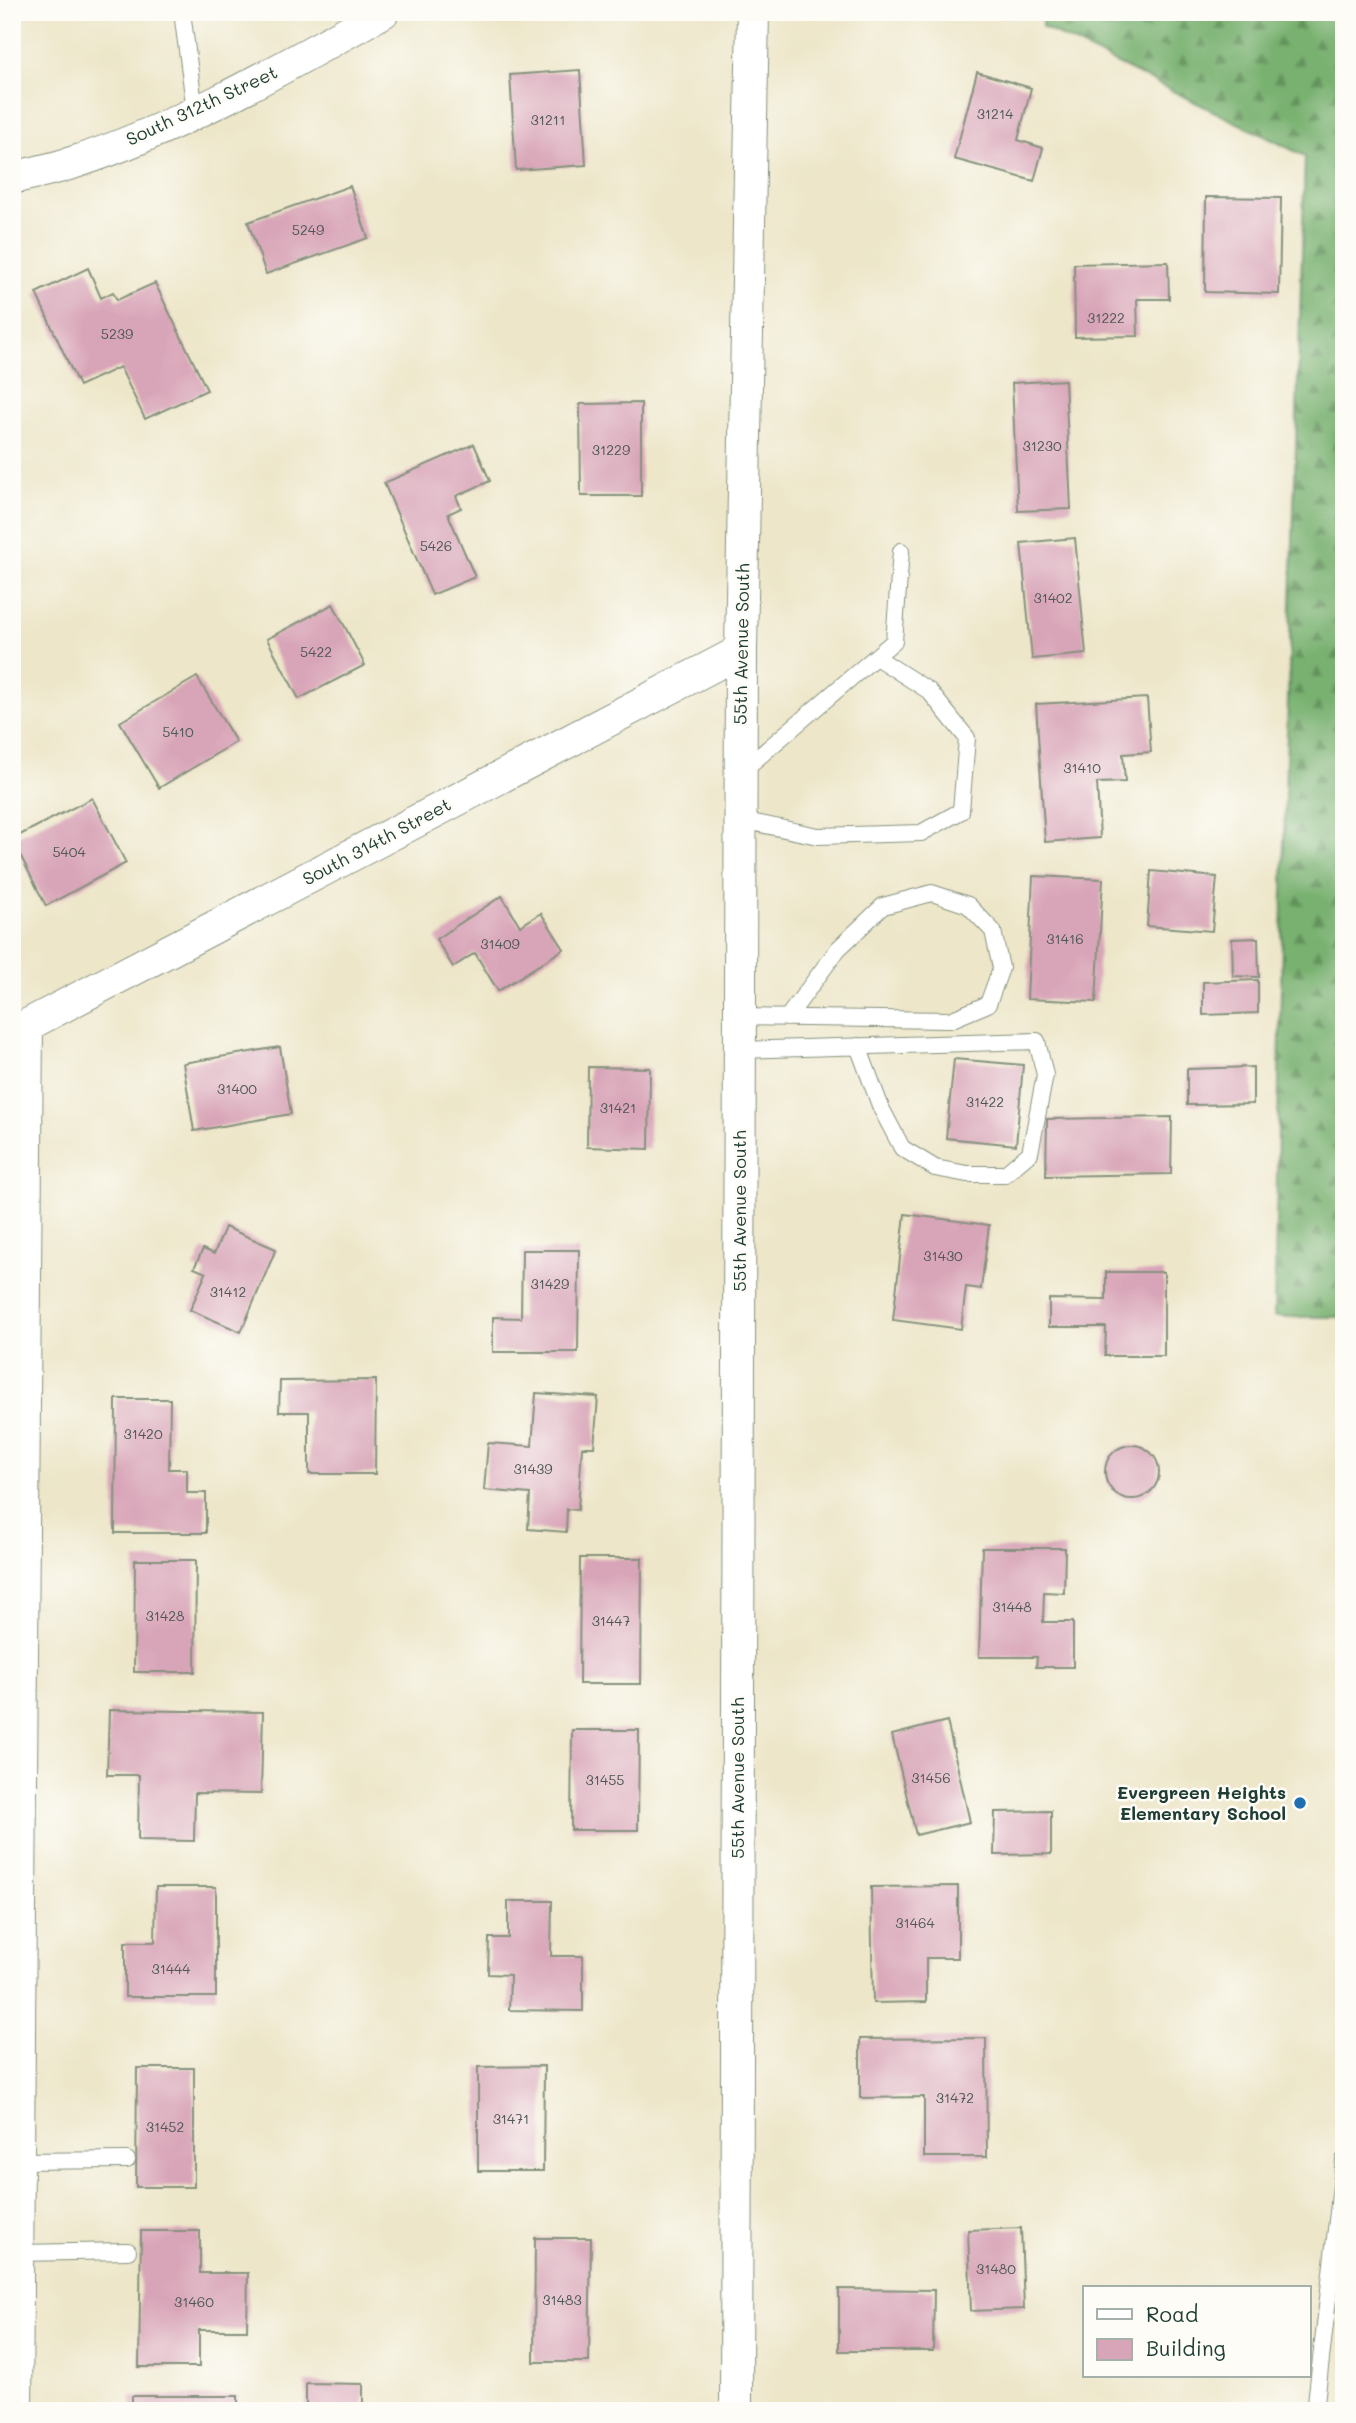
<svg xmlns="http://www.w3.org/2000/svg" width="1356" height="2423" viewBox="0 0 1356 2423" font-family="Mali,sans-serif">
	<defs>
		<pattern id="forest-firs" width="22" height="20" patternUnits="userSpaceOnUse" patternTransform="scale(1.75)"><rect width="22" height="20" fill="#78b16f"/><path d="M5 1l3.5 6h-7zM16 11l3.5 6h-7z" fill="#62915c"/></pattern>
	</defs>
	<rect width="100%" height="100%" fill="#fdfcf7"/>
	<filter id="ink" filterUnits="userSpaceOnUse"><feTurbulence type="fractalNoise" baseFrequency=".0143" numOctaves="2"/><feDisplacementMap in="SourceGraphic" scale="14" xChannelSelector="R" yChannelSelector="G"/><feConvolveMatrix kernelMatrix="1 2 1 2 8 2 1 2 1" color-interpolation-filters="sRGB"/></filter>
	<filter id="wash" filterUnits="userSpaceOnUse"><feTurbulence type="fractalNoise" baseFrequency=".00686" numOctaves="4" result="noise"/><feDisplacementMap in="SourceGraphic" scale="28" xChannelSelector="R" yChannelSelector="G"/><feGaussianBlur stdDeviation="1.57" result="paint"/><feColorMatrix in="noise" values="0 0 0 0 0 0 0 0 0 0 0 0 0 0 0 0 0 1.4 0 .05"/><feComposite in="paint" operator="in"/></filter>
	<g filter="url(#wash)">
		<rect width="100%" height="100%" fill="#ede6c9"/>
		<!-- forest -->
		<polygon fill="url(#forest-firs)" stroke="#4c7752" stroke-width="2" points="1042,12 1344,12 1344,1317 1274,1317 1285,796 1305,156 1042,27"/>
		<g id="blocks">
			<!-- building -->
			<g fill="#d8a4b7">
				<rect x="986" y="12" width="61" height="5"/>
				<polygon points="580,70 586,165 516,170 510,75"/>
				<polygon points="977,72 1031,88 1018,140 1043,148 1034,181 954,159"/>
				<polygon points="350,186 368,238 266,274 248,222"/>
				<polygon points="1206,197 1281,198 1279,294 1205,292"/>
				<polygon points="1168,262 1169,299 1137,299 1138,336 1075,337 1074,264"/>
				<polygon points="88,268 101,298 113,292 117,300 155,283 207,390 145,419 120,367 79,386 36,293"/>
				<polygon points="1065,380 1071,509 1018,511 1012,383"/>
				<polygon points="641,403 641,496 581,496 580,404"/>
				<polygon points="474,444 490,481 456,496 461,508 448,514 475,577 432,595 384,483"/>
				<polygon points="1075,538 1086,654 1032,659 1021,543"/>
				<polygon points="333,604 365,665 299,699 267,639"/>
				<polygon points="197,677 236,742 159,788 120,722"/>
				<polygon points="1147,698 1151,752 1123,754 1125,782 1097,783 1100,838 1045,842 1036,704"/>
				<polygon points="92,798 126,863 46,906 12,839"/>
				<polygon points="1151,871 1217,877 1212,931 1147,926"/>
				<polygon points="1033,876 1103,879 1096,1002 1027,999"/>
				<polygon points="502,896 520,926 541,913 564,949 498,991 475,953 453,967 436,939"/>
				<polygon points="1258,938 1259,977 1233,976 1232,939"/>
				<polygon points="1258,980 1258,1013 1203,1015 1203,982"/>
				<polygon points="280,1047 291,1114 194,1131 183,1063"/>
				<polygon points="954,1059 1023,1065 1016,1145 946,1138"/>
				<polygon points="588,1067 650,1068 649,1149 587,1147"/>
				<polygon points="1253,1067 1253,1104 1187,1105 1187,1069"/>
				<polygon points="1172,1117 1171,1174 1046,1176 1047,1119"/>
				<polygon points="905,1214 989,1225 981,1289 966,1287 961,1329 893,1320"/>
				<polygon points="225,1227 276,1249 241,1332 190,1310 206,1273 194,1268 203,1249 214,1254"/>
				<polygon points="522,1250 579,1250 578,1352 493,1352 493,1317 521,1318"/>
				<polygon points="1106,1272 1164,1272 1164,1356 1105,1356 1106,1327 1049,1327 1049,1299 1106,1300"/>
				<polygon points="376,1380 375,1474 309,1474 309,1412 279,1412 280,1381"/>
				<polygon points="536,1393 598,1397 594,1447 582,1447 578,1510 567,1509 566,1532 528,1529 530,1494 484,1490 488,1443 532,1446"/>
				<polygon points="116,1399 170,1399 169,1469 187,1469 187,1493 206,1493 206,1533 115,1533"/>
				<circle cx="1132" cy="1472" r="27"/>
				<polygon points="982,1548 1065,1548 1064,1593 1044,1592 1043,1622 1073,1622 1073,1667 1036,1667 1037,1657 979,1657"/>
				<polygon points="580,1558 642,1558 641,1684 579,1684"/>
				<polygon points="135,1560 196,1560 195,1672 134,1672"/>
				<polygon points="109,1710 263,1712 261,1794 195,1793 194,1841 138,1840 139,1775 107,1775"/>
				<polygon points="947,1721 970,1822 916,1835 892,1735"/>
				<polygon points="572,1730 639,1730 638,1830 571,1830"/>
				<polygon points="1051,1811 1051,1854 994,1855 995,1812"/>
				<polygon points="958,1886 958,1958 926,1958 926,2002 873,2003 871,1887"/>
				<polygon points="156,1887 216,1887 216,1997 125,1997 125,1942 155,1942"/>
				<polygon points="508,1901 552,1901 551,1956 583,1956 583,2011 509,2010 510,1975 488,1974 489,1938 508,1938"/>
				<polygon points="986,2038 987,2157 924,2157 924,2097 860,2098 860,2039"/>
				<polygon points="544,2066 543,2171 478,2171 478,2067"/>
				<polygon points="137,2068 194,2068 194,2187 136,2187"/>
				<polygon points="1021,2228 1024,2309 971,2311 968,2230"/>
				<polygon points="141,2231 200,2231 200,2273 248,2273 247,2330 199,2330 199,2367 139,2367"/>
				<polygon points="535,2238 591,2238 589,2362 534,2362"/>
				<polygon points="839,2289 934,2290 933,2351 839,2351"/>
				<polygon points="306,2383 363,2384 363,2411 306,2411"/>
				<rect x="132" y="2396" width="106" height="15"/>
			</g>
		</g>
	</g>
	<g filter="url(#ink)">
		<use href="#blocks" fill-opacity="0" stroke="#86927e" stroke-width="2"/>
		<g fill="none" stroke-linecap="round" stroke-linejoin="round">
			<!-- service casing -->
			<g stroke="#86927e" stroke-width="18">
				<g id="service">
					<polyline points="182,12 195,111"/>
					<polyline points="741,772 894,641 901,551"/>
					<polyline points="741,820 818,836 921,833 961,811 967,738 929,691 876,657"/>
					<polyline points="740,1017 950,1020 988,1004 1001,968 993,931 968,905 932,893 883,906 838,949 787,1018"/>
					<polyline points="740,1050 1037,1041 1045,1075 1030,1153 1005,1174 967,1174 935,1168 902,1148 881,1108 858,1046"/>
					<polyline points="18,2161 127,2160"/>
					<polyline points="17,2253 128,2251"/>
					<polyline points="1315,2411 1344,2160"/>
				</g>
			</g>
			<!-- minor casing -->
			<g stroke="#86927e" stroke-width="34">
				<g id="minor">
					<path d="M12 178C33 173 54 169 75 162 180 128 286 66 383 12"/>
					<polyline points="12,1033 741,651"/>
					<polyline points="16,2411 27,1026"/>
					<polyline points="736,2411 741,651 753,12"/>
				</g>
			</g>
			<!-- service -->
			<use href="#service" stroke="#fff" stroke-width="16"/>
			<!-- minor -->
			<use href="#minor" stroke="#fff" stroke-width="32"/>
		</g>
	</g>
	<!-- markers -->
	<circle fill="#1f6fb2" stroke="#fdfcf7" stroke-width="2.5" cx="1300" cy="1803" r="7"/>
	<g text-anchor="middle" stroke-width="5" stroke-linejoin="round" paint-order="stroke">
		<!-- number labels -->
		<g font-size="14" fill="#4d5755">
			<text x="995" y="119">31214</text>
			<text x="548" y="125">31211</text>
			<text x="308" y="235">5249</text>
			<text x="1106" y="323">31222</text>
			<text x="117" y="339">5239</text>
			<text x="1042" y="451">31230</text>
			<text x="611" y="455">31229</text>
			<text x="436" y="551">5426</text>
			<text x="1053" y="603">31402</text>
			<text x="316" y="657">5422</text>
			<text x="178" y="737">5410</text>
			<text x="1082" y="773">31410</text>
			<text x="69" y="857">5404</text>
			<text x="1065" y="944">31416</text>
			<text x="500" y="949">31409</text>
			<text x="237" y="1094">31400</text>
			<text x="985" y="1107">31422</text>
			<text x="618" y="1113">31421</text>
			<text x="943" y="1261">31430</text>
			<text x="550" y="1289">31429</text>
			<text x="228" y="1297">31412</text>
			<text x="143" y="1439">31420</text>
			<text x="533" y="1474">31439</text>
			<text x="1012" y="1612">31448</text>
			<text x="165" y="1621">31428</text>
			<text x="611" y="1626">31447</text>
			<text x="931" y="1783">31456</text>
			<text x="605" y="1785">31455</text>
			<text x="915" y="1928">31464</text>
			<text x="171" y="1974">31444</text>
			<text x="955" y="2103">31472</text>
			<text x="511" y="2124">31471</text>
			<text x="165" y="2132">31452</text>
			<text x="996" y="2274">31480</text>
			<text x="562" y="2305">31483</text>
			<text x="194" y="2307">31460</text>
		</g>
		<!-- street labels -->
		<g font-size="18" fill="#1f3d34" stroke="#fdfcf7">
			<text transform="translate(202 106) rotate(-25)" y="6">South 312th Street</text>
			<text transform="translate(742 644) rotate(-89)" y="6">55th Avenue South</text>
			<text transform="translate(377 842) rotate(-28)" y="6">South 314th Street</text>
			<text transform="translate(740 1211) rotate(-90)" y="6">55th Avenue South</text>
			<text transform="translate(738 1778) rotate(-90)" y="6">55th Avenue South</text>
		</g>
		<!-- poi labels -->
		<g font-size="18" font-weight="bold" fill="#1f3d34" stroke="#fdfcf7" text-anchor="end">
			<text x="1286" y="1799">Evergreen Heights<tspan x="1286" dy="21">Elementary School</tspan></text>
		</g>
	</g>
	<!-- margin -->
	<rect width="1356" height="2423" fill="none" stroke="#fdfcf7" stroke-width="42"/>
	<!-- legend -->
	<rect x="1083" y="2286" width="228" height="91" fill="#fdfcf7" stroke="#a4b0a9" stroke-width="2"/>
	<rect x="1097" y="2309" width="35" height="10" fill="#ffffff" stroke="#a4b0a9" stroke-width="2"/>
	<text x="1146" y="2322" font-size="21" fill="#1f3d34">Road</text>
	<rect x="1097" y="2339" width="35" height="21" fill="#d8a4b7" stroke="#a4b0a9" stroke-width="2"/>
	<text x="1146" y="2356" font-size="21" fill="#1f3d34">Building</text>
</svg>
